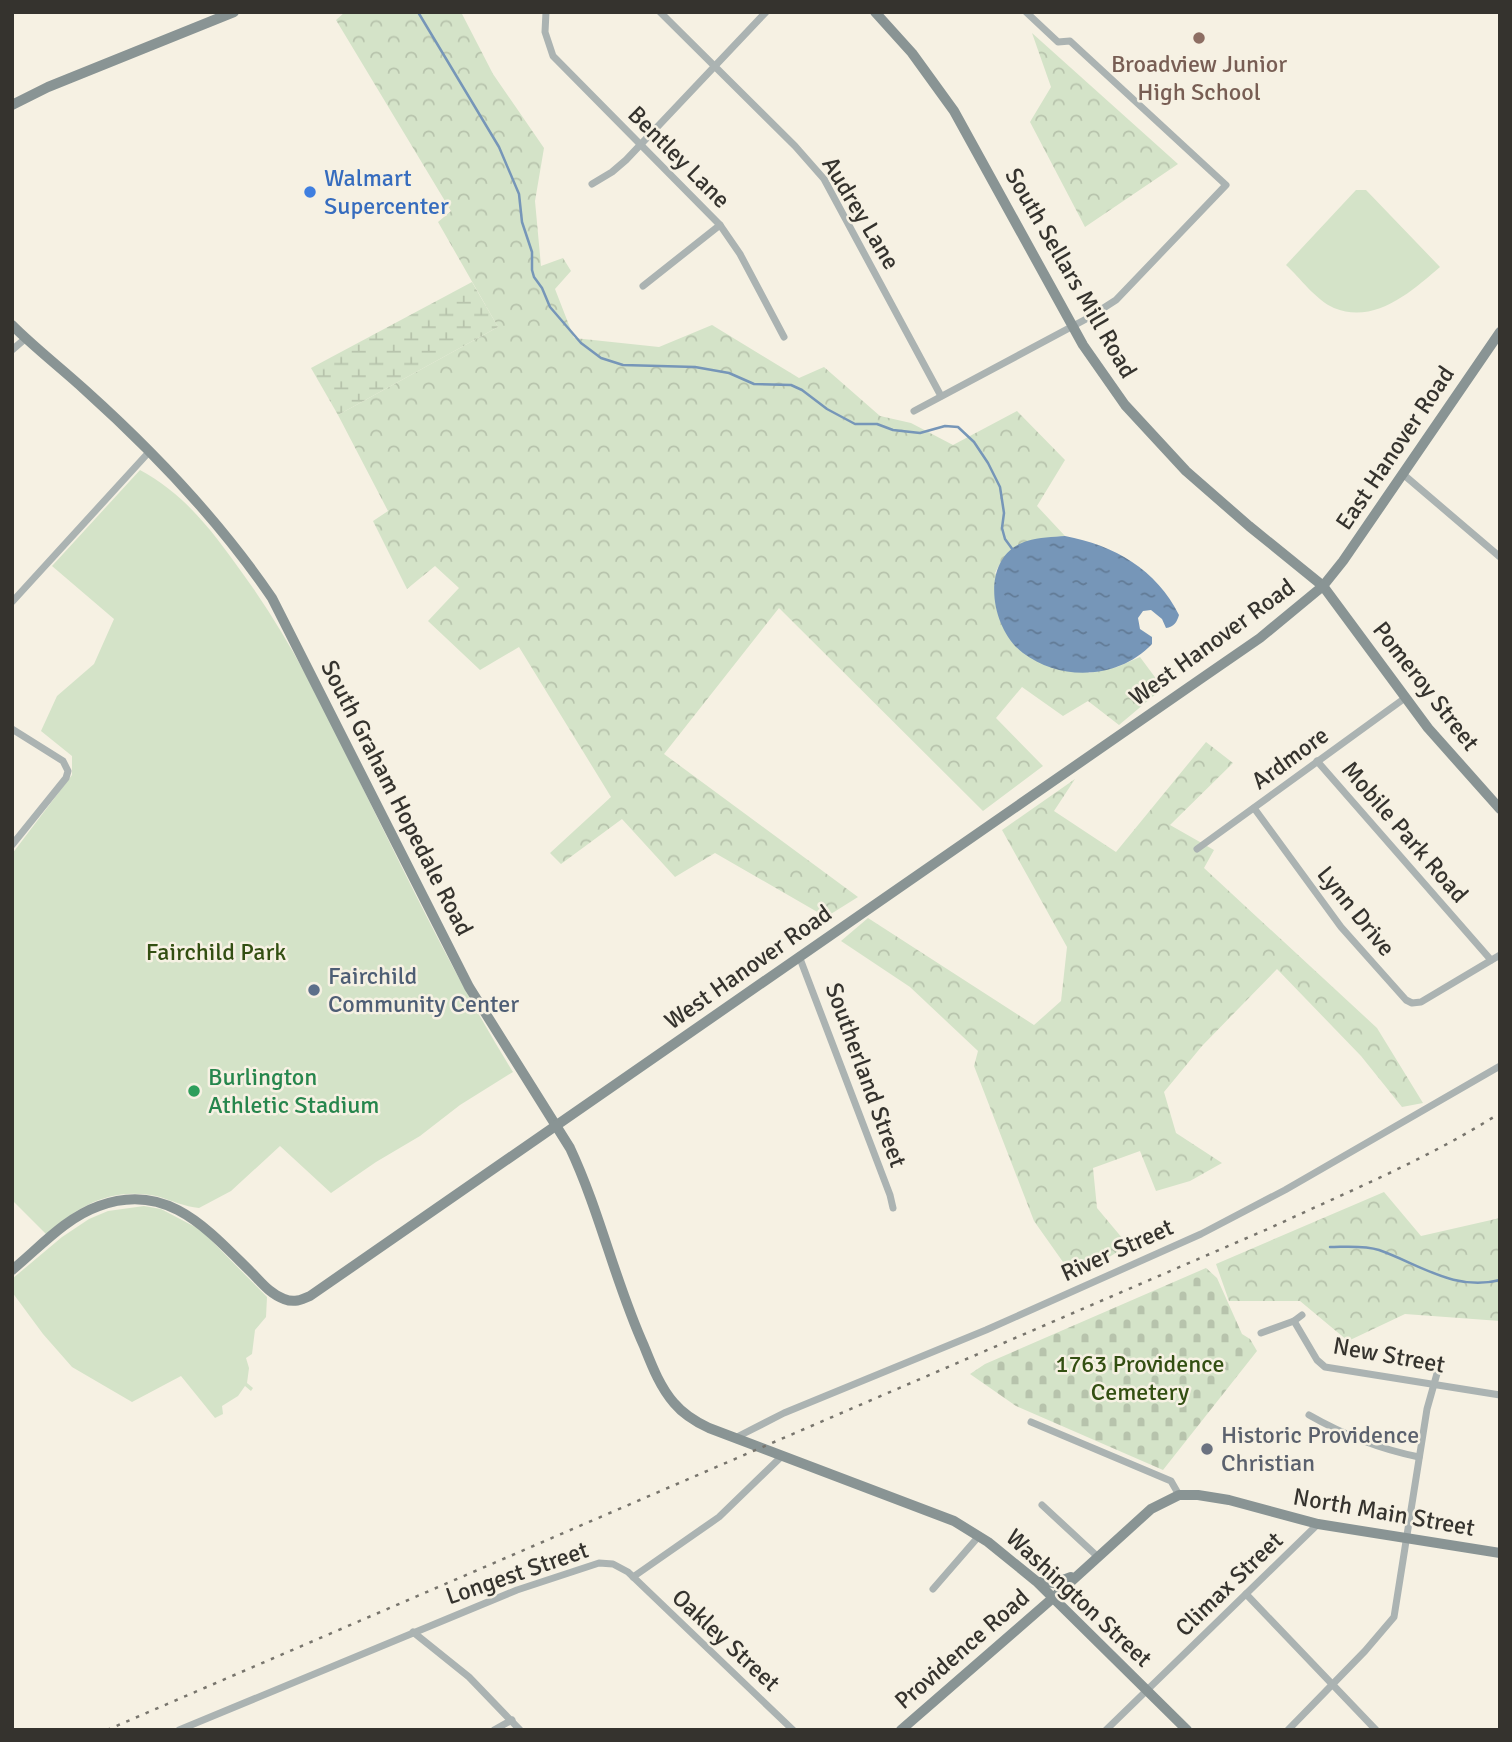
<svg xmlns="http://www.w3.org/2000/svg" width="1512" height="1742" viewBox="0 0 1512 1742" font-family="Signika,sans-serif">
	<defs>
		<pattern id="forest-crowns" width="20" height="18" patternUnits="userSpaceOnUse" patternTransform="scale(1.75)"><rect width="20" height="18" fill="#d4e3c8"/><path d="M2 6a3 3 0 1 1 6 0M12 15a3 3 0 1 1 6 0" fill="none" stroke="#b7c3ac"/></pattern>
		<pattern id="wetland-marsh" width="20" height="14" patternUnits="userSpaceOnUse" patternTransform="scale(1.75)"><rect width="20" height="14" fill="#d4e3c8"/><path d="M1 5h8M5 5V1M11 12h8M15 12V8" fill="none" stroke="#b7c3ac"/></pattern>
		<pattern id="cemetery-stones" width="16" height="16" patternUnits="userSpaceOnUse" patternTransform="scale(1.75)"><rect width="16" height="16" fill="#d4e3c8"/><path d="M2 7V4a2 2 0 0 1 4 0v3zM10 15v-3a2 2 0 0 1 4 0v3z" fill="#b7c3ac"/></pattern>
		<pattern id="water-ripples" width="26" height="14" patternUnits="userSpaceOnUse" patternTransform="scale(1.75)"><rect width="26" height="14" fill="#7696b8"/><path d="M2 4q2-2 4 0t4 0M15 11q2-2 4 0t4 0" fill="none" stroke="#627b96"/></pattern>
	</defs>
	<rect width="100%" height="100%" fill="#f6f1e3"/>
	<!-- green -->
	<g fill="#d4e3c8">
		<path d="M1356 190H1366L1440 267C1412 291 1375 325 1334 308 1316 300 1300 278 1286 265Z"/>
		<path d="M140 470C186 495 213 532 243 574 298 649 335 732 376 815 419 902 462 990 513 1072L460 1105 420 1136 376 1162 331 1193 280 1146 231 1191 199 1208C185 1207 171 1200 156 1196 110 1187 79 1206 46 1234L12 1200V854L72 775V756L41 731 57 696 94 664 114 619 52 566Z"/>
		<polygon points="144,1206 161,1209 201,1230 267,1297 266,1317 255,1330 252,1354 246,1358 249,1368 247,1383 253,1388 251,1391 245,1386 238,1396 222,1406 223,1414 215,1418 181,1376 132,1402 72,1367 43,1334 12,1292 12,1279 62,1237 89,1219 108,1211"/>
	</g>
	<!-- forest -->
	<g fill="url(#forest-crowns)">
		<path d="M345 12H461L493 74 544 148 535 201 541 266 563 258 571 271 555 289 574 338 659 347 712 325 799 378 824 367 880 416 911 423 953 445 1017 411 1065 460 1037 506 1065 536C1030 540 1012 539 995 573L1089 673 1117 667 1140 657 1163 688 1119 725 1088 701 1063 716 1022 687 996 718 1043 766 983 811 779 608 664 754 858 897 826 917 715 853 675 877 622 819 561 864 550 853 611 797 519 647 480 670 428 621 459 588 435 566 407 589 373 521 388 511 338 415 498 327 438 222 451 211 336 20Z"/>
		<polygon points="1032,33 1178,164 1085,227 1030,122 1051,87"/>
		<polygon points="1206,742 1233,763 1170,825 1214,850 1204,868 1377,1028 1423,1103 1402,1107 1361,1056 1277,969 1202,1046 1164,1092 1176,1133 1222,1163 1190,1181 1156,1191 1140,1151 1093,1168 1097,1208 1128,1245 1075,1279 1034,1221 974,1066 978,1051 910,987 841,941 868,918 1034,1025 1061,1001 1067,947 1002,830 1075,779 1054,811 1116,852"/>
		<polygon points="1384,1192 1421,1236 1500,1218 1500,1321 1405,1314 1348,1341 1300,1301 1229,1301 1216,1264"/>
	</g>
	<!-- wetland -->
	<polygon fill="url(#wetland-marsh)" points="472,282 498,327 338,415 311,368"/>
	<!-- cemetery -->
	<polygon fill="url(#cemetery-stones)" points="1206,1268 1217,1278 1242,1334 1250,1339 1257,1351 1163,1470 1016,1406 970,1374 985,1364"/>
	<!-- water -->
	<path fill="url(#water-ripples)" d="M1065 536C1114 545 1157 570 1179 615 1177 622 1174 627 1166 628L1162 619 1151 610 1143 611 1138 618 1140 629 1152 637V644C1119 679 1061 682 1023 653 990 629 978 556 1027 541 1039 537 1053 537 1065 536Z"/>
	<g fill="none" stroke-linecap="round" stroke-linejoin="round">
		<!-- stream -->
		<g stroke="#7696b8" stroke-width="2.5">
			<polyline points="418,12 499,147 519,194 522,222 532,252 532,270 534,277 542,288 550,307 581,343 601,358 623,365 695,367 729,373 754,384 791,385 802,390 827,409 855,424 877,424 893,430 920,433 945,426 958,427 974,442 988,463 1000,487 1004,513 1002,528 1005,539 1013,550"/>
			<path d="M1330 1247C1345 1247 1364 1245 1379 1250 1419 1264 1455 1292 1500 1280"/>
		</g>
		<!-- street -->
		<g stroke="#abb3b2" stroke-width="7">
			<polyline points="546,12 545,32 553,56 720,225 740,254 784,337"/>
			<polyline points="660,12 795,146 824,179 941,396"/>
			<polyline points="592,184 612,172 626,160 766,12"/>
			<polyline points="643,286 720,225"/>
			<polyline points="12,350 26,338"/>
			<polyline points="914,411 1088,318 1116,300 1226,185 1070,41 1058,42 1026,12"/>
			<polyline points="1404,475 1500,557"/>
			<polyline points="12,602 149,452"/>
			<polyline points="12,729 63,761 68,771 66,778 12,845"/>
			<polyline points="1317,761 1491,960"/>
			<polyline points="1254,808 1341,927 1406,1000 1412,1003 1421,1002 1500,955"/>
			<polyline points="1197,849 1405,698"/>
			<polyline points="799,956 890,1195 893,1208"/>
			<polyline points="1294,1321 1317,1360 1325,1367 1500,1395"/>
			<polyline points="1261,1333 1294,1321 1302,1315"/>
			<path d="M1309 1415C1344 1435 1379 1449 1419 1457"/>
			<polyline points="1031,1422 1171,1481 1179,1495"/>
			<polyline points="735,1438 784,1413 986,1330 1201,1234 1285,1190 1500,1066"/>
			<polyline points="1042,1505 1097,1556"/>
			<polyline points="633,1577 719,1517 782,1456"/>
			<polyline points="933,1589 979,1536"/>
			<polyline points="1246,1594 1376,1730"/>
			<polyline points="413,1632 469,1677 520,1730"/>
			<polyline points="179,1730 517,1590 599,1563 613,1564 628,1572 793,1730"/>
			<polyline points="494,1730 512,1720"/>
			<polyline points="1106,1730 1318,1524"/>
			<polyline points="1288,1730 1365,1651 1394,1617 1427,1409 1440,1363"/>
		</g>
		<!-- secondary -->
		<g stroke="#899494" stroke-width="10">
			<polyline points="875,12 912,53 954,111 1083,345 1125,405 1186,471 1249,526 1323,586 1428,728 1500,809"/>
			<polyline points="12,105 48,87 234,12"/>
			<path d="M12 325C35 348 61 368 85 390 154 452 219 520 272 598L469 987 570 1148C600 1212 615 1282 644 1346 652 1366 660 1387 674 1403 684 1415 696 1422 709 1428L954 1521 988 1542 1036 1581 1187 1730"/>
			<path d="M12 1270C39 1248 65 1218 99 1206 167 1181 207 1229 251 1272 261 1282 270 1294 284 1299 294 1303 301 1300 310 1296L1202 678 1260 638 1323 586 1343 561 1500 332"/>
			<polyline points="1039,1582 1055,1583 1071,1577"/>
			<polyline points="901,1730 1054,1597 1151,1509 1179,1495 1198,1495 1229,1500 1318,1524 1500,1553"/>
		</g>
		<!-- rail -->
		<path stroke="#78756d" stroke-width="2.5" stroke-dasharray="3.5 7" stroke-linecap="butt" d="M107 1730 1270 1228C1347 1192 1428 1159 1500 1113"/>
	</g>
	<!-- markers -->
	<circle fill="#8d6e63" stroke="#f6f1e3" stroke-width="2.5" cx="1199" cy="38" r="7"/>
	<circle fill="#3f7fe0" stroke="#f6f1e3" stroke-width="2.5" cx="310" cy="192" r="7"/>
	<circle fill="#5c6f8a" stroke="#f6f1e3" stroke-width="2.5" cx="314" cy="990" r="7"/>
	<circle fill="#2e9e5b" stroke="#f6f1e3" stroke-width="2.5" cx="194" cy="1091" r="7"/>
	<circle fill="#6b7280" stroke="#f6f1e3" stroke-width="2.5" cx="1207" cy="1449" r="7"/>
	<g text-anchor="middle" stroke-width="5" stroke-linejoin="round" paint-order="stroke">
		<!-- education labels -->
		<g font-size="24" fill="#785e54" stroke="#f6f1e3">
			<text x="1199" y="72">Broadview Junior<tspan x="1199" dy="28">High School</tspan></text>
		</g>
		<!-- street labels -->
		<g font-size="24" fill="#35332e" stroke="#f6f1e3">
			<text transform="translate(679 157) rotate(45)" y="8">Bentley Lane</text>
			<text transform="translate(861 213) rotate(59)" y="8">Audrey Lane</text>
			<text transform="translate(1071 273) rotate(60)" y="8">South Sellars Mill Road</text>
			<text transform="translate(1395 448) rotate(-56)" y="8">East Hanover Road</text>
			<text transform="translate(1212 642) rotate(-36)" y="8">West Hanover Road</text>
			<text transform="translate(1426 686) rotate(52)" y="8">Pomeroy Street</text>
			<text transform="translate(1290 758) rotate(-36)" y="8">Ardmore</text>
			<text transform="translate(397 798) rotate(63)" y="8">South Graham Hopedale Road</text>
			<text transform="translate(1405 832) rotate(49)" y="8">Mobile Park Road</text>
			<text transform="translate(1356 911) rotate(51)" y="8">Lynn Drive</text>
			<text transform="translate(748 967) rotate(-35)" y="8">West Hanover Road</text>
			<text transform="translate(866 1075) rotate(70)" y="8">Southerland Street</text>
			<text transform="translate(1117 1250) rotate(-24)" y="8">River Street</text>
			<text transform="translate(1389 1355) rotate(10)" y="8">New Street</text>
			<text transform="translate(1384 1512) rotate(10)" y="8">North Main Street</text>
			<text transform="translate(517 1573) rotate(-19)" y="8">Longest Street</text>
			<text transform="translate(1229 1584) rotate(-44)" y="8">Climax Street</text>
			<text transform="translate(1079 1598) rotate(43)" y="8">Washington Street</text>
			<text transform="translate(726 1640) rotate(43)" y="8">Oakley Street</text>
			<text transform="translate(962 1649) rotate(-41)" y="8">Providence Road</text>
		</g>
		<!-- shop labels -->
		<g font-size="24" fill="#366cbe" stroke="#f6f1e3" text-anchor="start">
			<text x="324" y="186">Walmart<tspan x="324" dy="28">Supercenter</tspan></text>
		</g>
		<!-- park labels -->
		<g font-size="24" fill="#334f12" stroke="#f6f1e3">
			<text x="216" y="960">Fairchild Park</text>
			<text x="1140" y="1372">1763 Providence<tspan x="1140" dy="28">Cemetery</tspan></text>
		</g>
		<!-- service labels -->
		<g font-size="24" fill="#4e5e75" stroke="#f6f1e3" text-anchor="start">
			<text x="328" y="984">Fairchild<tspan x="328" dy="28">Community Center</tspan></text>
		</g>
		<!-- leisure labels -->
		<g font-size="24" fill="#27864d" stroke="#f6f1e3" text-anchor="start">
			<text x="208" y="1085">Burlington<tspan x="208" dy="28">Athletic Stadium</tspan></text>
		</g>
		<!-- worship labels -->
		<g font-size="24" fill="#5b616d" stroke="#f6f1e3" text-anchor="start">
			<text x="1221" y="1443">Historic Providence<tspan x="1221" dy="28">Christian</tspan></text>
		</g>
	</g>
	<!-- border -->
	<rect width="1512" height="1742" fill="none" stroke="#35332e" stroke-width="28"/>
</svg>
